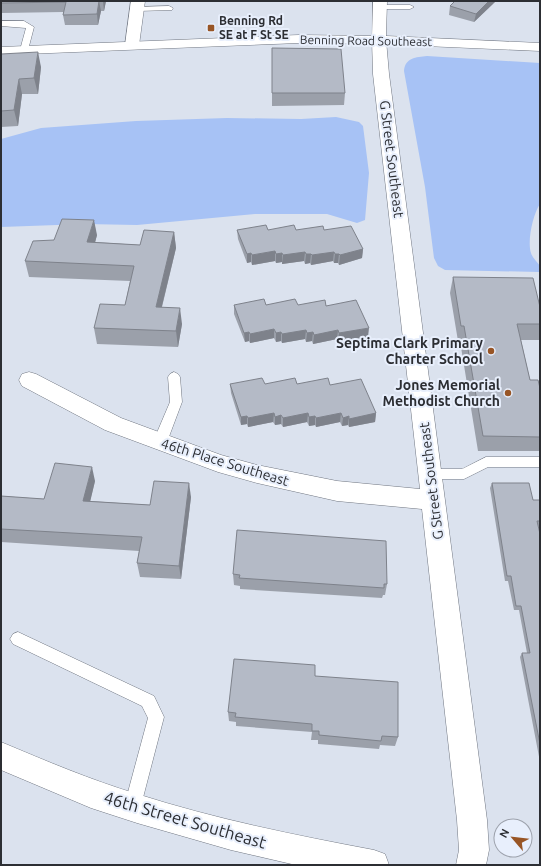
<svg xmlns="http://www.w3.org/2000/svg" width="541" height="866" viewBox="0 0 541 866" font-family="Ubuntu,sans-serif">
	<rect width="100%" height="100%" fill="#dbe2ee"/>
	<!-- green -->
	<g fill="#a7c2f5">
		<path d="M427 56 540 63V204C533 214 527 241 531 253 532 257 537 262 540 266L539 272 445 270 438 266 434 258 425 187 404 71C405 58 416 57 427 56Z"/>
		<polygon points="336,117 359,122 363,126 369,173 365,220 357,223 327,214 255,214 137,225 85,224 1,227 1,139 41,128 136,121 227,118 301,119"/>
	</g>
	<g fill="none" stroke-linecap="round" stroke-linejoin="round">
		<!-- lane casing -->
		<g stroke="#717782" stroke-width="1">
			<g id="lane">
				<polygon points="376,5 410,5 414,7 410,9 379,9 375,7"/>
				<polygon points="169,6 173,8 172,10 137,11 133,9 137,7"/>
				<polygon points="24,21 34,27 28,50 24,53 20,50 26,28 1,26 2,21"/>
				<polygon points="174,372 178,374 180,377 182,402 167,442 165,446 160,447 155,446 153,442 170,402 168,377 170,374"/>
				<polygon points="486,457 540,457 540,467 488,467 464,479 431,479 426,478 424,474 426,470 431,469 462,469"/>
				<polygon points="18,632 154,696 164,717 139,813 133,816 127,813 124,807 148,718 142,706 13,644 10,639 13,634"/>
			</g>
		</g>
		<!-- street casing -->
		<g stroke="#717782" stroke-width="1">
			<g id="street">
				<polygon points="131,1 145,1 139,45 137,48 127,48 125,45"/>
				<polygon points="379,36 384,37 386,40 389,74 487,820 489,850 486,865 456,865 459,850 457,820 422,509 337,501 257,483 218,472 105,430 22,386 19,380 22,374 29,372 36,374 121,418 221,455 257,465 337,481 420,489 373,74 372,40 374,37"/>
				<path d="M1 742C46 761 91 780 137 794 215 819 294 835 374 850L385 854 389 865H296L231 850 137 823 91 808 1 770Z"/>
			</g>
		</g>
		<!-- secondary casing -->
		<g stroke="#717782" stroke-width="1">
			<polygon id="secondary" points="373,1 387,1 386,36 540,43 540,51 379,44 299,43 1,55 1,47 299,35 372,36"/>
		</g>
		<!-- lane -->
		<use href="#lane" fill="#fff" fill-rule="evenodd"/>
		<!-- street -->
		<use href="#street" fill="#fff" fill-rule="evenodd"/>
		<!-- secondary -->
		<use href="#secondary" fill="#fff" fill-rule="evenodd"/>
	</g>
	<!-- wall -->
	<g fill="#9ba0aa">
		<polygon points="1,1 106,1 104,11 101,11 98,25 65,25 63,15 63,12 1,13"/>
		<polygon points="455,1 496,1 474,22 449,15 450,6"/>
		<polygon points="272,48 345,93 344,105 272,106"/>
		<polygon points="1,54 41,67 38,94 22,94 18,126 1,127"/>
		<polygon points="237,230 324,230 363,249 362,258 339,265 338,263 334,263 333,261 311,265 310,263 305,264 304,261 282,264 282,262 276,263 275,261 252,265 251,262 247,263 238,239"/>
		<polygon points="174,232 176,248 162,307 182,324 178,347 97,344 94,328 125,305 130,281 29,277 25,261 54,240 97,235 95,242 140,245"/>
		<polygon points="453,277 540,307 540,337 539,340 521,340 530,380 540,388 540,451 478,451 460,341 458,341 450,293"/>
		<polygon points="234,305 326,306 368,337 338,342 337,339 313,344 312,341 306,342 305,339 282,343 281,341 276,342 274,338 250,343 249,341 245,342 234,314"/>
		<polygon points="230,384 297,384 330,385 376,413 375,422 349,427 348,425 342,426 340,422 316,427 315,425 309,426 307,422 283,427 281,424 275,425 273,422 248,427 247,424 241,425 231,393"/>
		<polygon points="95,481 90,501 150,505 191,497 181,579 140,577 137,563 139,551 1,542 1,496 44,499"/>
		<polygon points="492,483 533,500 540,500 540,527 538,527 540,534 540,762 520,657 522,653 527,653 519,610 514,610 508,581 505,581 490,488"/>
		<polygon points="233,574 387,584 385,595 383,595 382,598 240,589 240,586 234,585"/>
		<polygon points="315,676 398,737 395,746 380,745 379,749 318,744 318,740 311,740 312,732 236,726 236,722 229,721 228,712"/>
	</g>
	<!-- shaded-wall -->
	<g fill="#7e828b">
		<polygon points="99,1 101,11 98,25 97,14"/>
		<polygon points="103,1 106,1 104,11"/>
		<polygon points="489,1 496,1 474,22 476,14"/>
		<polygon points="38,52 41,67 38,94 34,78"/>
		<polygon points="19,79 22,94 18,126 14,110"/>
		<polygon points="94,220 97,235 91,258 87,242"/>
		<polygon points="174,232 176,248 158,322 156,307"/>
		<polygon points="363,249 362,258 339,265 340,255"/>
		<polygon points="275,251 275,261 252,265 252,255"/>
		<polygon points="305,252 304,261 282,264 283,255"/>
		<polygon points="334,252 333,261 311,265 312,255"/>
		<polygon points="251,253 251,262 247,263 247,254"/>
		<polygon points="282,253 282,262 276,263 276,254"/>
		<polygon points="306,254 311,254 310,263 305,264"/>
		<polygon points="335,254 339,254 338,263 334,263"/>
		<polygon points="180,308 182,324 178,347 176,331"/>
		<polygon points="369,328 368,337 338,342 339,333"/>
		<polygon points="274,329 274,338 250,343 250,334"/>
		<polygon points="306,330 305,339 282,343 282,334"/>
		<polygon points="338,330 337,339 313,344 314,335"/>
		<polygon points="249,332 249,341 245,342 244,333"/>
		<polygon points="281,332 281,341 276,342 276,333"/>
		<polygon points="313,332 312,341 306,342 307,333"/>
		<polygon points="274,413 273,422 248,427 248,418"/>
		<polygon points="308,413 307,422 283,427 283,418"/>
		<polygon points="341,413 340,422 316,427 316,418"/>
		<polygon points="376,413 375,422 349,427 349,419"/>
		<polygon points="281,415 281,424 275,425 275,417"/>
		<polygon points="247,416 247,424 241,425 241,417"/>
		<polygon points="315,416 315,425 309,426 309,417"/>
		<polygon points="349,416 348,425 342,426 343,418"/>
		<polygon points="92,467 95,481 87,515 83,501"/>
		<polygon points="189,483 191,497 181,579 179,566"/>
	</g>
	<!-- building -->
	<g fill="#b4bac6" stroke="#7e828b">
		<polygon points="1,1 103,1 99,1 97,14 63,15 66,2 1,3"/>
		<polygon points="455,1 489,1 476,14 450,6"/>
		<polygon points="272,48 341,49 345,93 272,93"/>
		<polygon points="38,52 34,78 19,79 14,110 1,111 1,54"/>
		<polygon points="62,219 94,220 87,242 140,245 144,230 174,232 156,307 180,308 176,331 94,328 100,304 125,305 134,266 25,261 33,241 54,240"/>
		<polygon points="266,225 268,230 294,225 296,230 323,226 324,230 351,226 363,249 340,255 339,254 335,254 334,252 312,255 311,254 306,254 305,252 283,255 282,253 276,254 275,251 252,255 251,253 247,254 237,230"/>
		<polygon points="453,277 533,278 540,307 540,324 517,324 530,380 538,380 540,388 540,437 483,436 464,326 461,326"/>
		<polygon points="264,299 266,305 295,299 298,305 325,300 326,306 356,300 369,328 339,333 338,330 314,335 313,332 307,333 306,330 282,334 281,332 276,333 274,329 250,334 249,332 244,333 234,305"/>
		<polygon points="262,378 265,384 295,378 297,384 328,378 330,385 361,379 376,413 349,419 349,416 343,418 341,413 316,418 315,416 309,417 308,413 283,418 281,415 275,417 274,413 248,418 247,416 241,417 230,384"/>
		<polygon points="55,463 92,467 83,501 150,505 154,481 189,483 179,566 137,563 142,537 1,529 1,496 44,499"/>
		<polygon points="492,483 529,483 533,500 540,500 540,521 537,521 540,534 540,744 522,653 530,653 521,606 516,606 511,576 507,576"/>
		<polygon points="237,530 386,541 387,584 384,584 384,588 239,578 240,575 233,574"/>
		<polygon points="234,659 315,665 315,676 398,682 398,737 382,736 381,741 319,735 319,731 312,731 312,724 235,717 236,713 228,712"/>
	</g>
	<!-- markers -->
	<g fill="#985525" stroke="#e8effc" stroke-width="1.5">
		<rect x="207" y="24" width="8" height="8" rx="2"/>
		<circle cx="491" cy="351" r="4"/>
		<circle cx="508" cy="393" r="4"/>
	</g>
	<g text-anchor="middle" stroke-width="4" stroke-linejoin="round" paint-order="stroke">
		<!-- far-poi labels -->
		<g font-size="12" font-weight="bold" fill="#2c2e33" stroke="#e8effc" text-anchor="start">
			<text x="219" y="25">Benning Rd<tspan x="219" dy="14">SE at F St SE</tspan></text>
		</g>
		<!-- far-street labels -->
		<g font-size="12" fill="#2c2e33" stroke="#e8effc">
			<text transform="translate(366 41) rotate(1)" y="4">Benning Road Southeast</text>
		</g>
		<!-- street labels -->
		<g font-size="14" fill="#2c2e33" stroke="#e8effc">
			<text transform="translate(392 159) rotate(83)" y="5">G Street Southeast</text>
			<text transform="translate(225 462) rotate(17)" y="5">46th Place Southeast</text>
			<text transform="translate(431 481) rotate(-97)" y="5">G Street Southeast</text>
		</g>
		<!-- poi labels -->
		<g font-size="14" font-weight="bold" fill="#2c2e33" stroke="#e8effc" text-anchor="end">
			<text x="483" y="348">Septima Clark Primary<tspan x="483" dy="16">Charter School</tspan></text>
			<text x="500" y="390">Jones Memorial<tspan x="500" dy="16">Methodist Church</tspan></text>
		</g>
		<!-- near-street labels -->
		<g font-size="17" fill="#2c2e33" stroke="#e8effc">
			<text transform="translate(185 820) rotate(16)" y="6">46th Street Southeast</text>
		</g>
	</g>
	<!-- border -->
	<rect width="541" height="866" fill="none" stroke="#2c2e33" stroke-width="4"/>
	<!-- north arrow -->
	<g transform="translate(513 838) rotate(298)"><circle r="19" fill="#e8effc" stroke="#9da2ac"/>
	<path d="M0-3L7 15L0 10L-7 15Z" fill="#985525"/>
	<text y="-6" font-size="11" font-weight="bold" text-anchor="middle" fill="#2c2e33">N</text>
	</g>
</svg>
